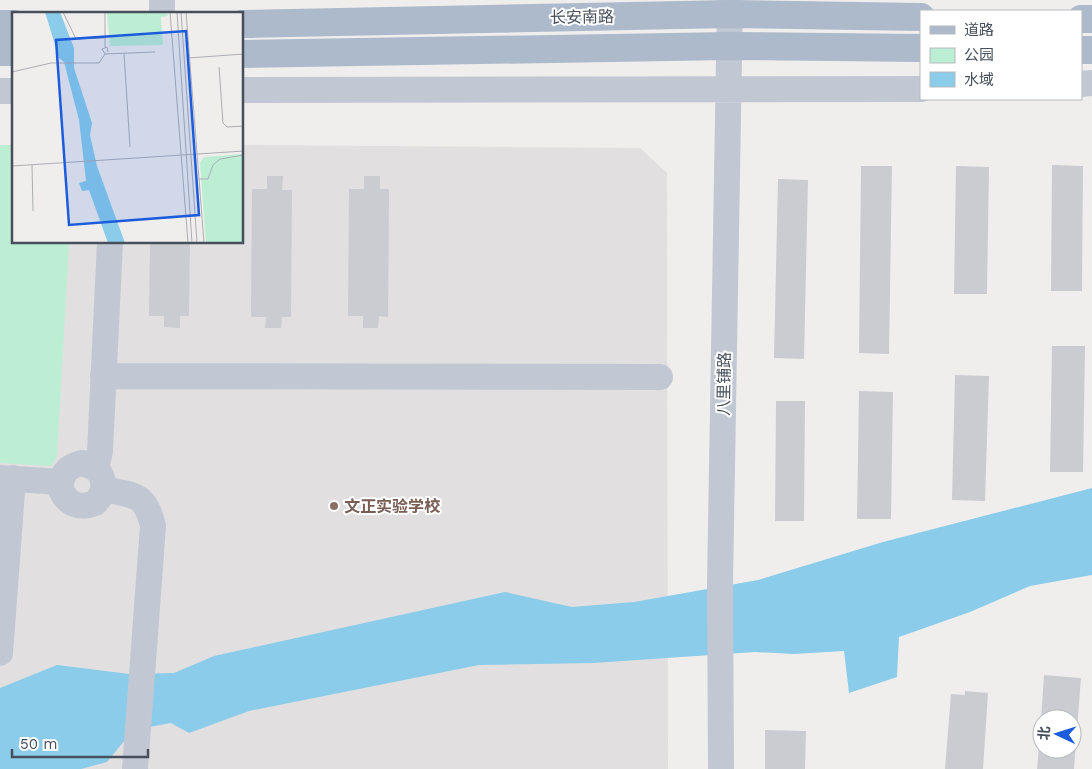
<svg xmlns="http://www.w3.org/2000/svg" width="1092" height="769" viewBox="0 0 1092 769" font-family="'Work Sans','Noto Sans SC',sans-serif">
<rect width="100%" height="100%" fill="#f0eeed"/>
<path fill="#e1dfdf" d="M0,145H14V242H242L243,145L640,148L667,173L668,769H0Z"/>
<path fill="#bceed4" d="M0,145H14V242L69,243L57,456L51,466L0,463Z"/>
<path fill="#8accea" d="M1092,488V575L1030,586L970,612L899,637L897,677L849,693L844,651L793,654L755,652L593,663L479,665L249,711L189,733L171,723L133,730L107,762L81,769H0V688L57,665L129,674L174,673L214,656L505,592L572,607L634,602L758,580L883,542Z"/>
<path fill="#caccd2" d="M1052,165L1083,166L1082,291H1051Z
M861,166H892L889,354L859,353Z
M956,166L989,167L987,294H954Z
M267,176H283L282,190H292L291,317H282L281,328H265L266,317H251L252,189H267Z
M364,176H380V189H389L388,317L379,316L378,328H363V316H348L349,189H364Z
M778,179L808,180L804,359L774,358Z
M150,242H190L189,316H180V328L164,327V316H149Z
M1052,346H1085L1083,472H1050Z
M955,375L989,376L985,501L952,500Z
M859,391L893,392L891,519H857Z
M776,401H805L804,521H775Z
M1044,675L1081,678L1074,769H1037L1041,726L1042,749H1072V719H1041Z
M965,691L988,693L983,769H945L951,694L965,695Z
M765,730L806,731L805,769H765Z"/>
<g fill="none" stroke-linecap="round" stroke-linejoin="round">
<path stroke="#c1c8d3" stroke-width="26" d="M162,14V0
M1081,84L1092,83
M242,90L921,89
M0,91H14
M103,376L660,377
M96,468L82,463C67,466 60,475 61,490C68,505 80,509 95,503C106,492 106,480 96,468L100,451L110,242
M0,478L60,482
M104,489C134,496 145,492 153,526L135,769
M0,653L13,478
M721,769L720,584L730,0"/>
<path stroke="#adbacc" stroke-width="28" d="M1081,19H1092
M0,24H14
M242,24L730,14L921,17
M1081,50H1092
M0,52H14
M242,54L729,46L921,48"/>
</g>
<circle fill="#8d6e63" stroke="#fff" stroke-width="2" cx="334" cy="506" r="5"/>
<g text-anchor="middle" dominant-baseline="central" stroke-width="4" stroke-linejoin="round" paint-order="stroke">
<g font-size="16" fill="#464f5b" stroke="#fff">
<text transform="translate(582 17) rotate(-1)">长安南路</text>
<text transform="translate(724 384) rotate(-89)">八里铺路</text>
</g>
<g font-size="16" font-weight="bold" fill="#785e54" stroke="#fff" text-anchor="start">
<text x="344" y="506">文正实验学校</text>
</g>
</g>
<g transform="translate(12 12)">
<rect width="231" height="231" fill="#f0eeed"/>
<path d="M95,0H155L156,4L149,5L151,33L98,34ZM231,142V231H194L188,151L192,145Z" fill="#bceed4"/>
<path d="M33,0H48L62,36V56L80,111L78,123L85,154L113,231H96L77,178L70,179L67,171L74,169L67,108L52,50L47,46Z" fill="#8accea"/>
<path fill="none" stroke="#acaeb3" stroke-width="1" d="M51,0L64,27L93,26M158,0L176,231M165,0L180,231M169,0L185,231M174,0L192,231M93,35V0M96,40L95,35L90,37L93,42L143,40M112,41L118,135M176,46L232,42M207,55L211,111L215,115L232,114M0,60L39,51H87L93,42M20,153L21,199M0,154L232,139M187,167H196L201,153L208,147L232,143"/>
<path fill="#1c5cdc" fill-opacity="0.15" stroke="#1c5cdc" stroke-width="2.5" d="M174,19L187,203L57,213L44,28Z"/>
<rect width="231" height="231" fill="none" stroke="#464f5b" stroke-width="2.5"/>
</g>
<rect x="920" y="10" width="162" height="90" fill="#ffffff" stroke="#b5b9bd"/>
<rect x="930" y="26" width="25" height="8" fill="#adbacc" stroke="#b5b9bd"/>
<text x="964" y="35" font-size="15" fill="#464f5b">道路</text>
<rect x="930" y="48" width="25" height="15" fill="#bceed4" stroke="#b5b9bd"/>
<text x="964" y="60" font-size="15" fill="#464f5b">公园</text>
<rect x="930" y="72" width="25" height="15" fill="#8accea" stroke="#b5b9bd"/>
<text x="964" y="85" font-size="15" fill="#464f5b">水域</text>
<g transform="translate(1057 734) rotate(274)"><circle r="24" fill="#ffffff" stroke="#b5b9bd"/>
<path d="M0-4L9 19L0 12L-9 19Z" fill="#1c5cdc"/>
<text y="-8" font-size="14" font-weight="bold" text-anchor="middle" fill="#464f5b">北</text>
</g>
<path d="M12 749v8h136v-8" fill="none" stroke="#464f5b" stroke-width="2.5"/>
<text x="20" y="749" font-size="15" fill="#464f5b" stroke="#ffffff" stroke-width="4" paint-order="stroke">50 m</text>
</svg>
